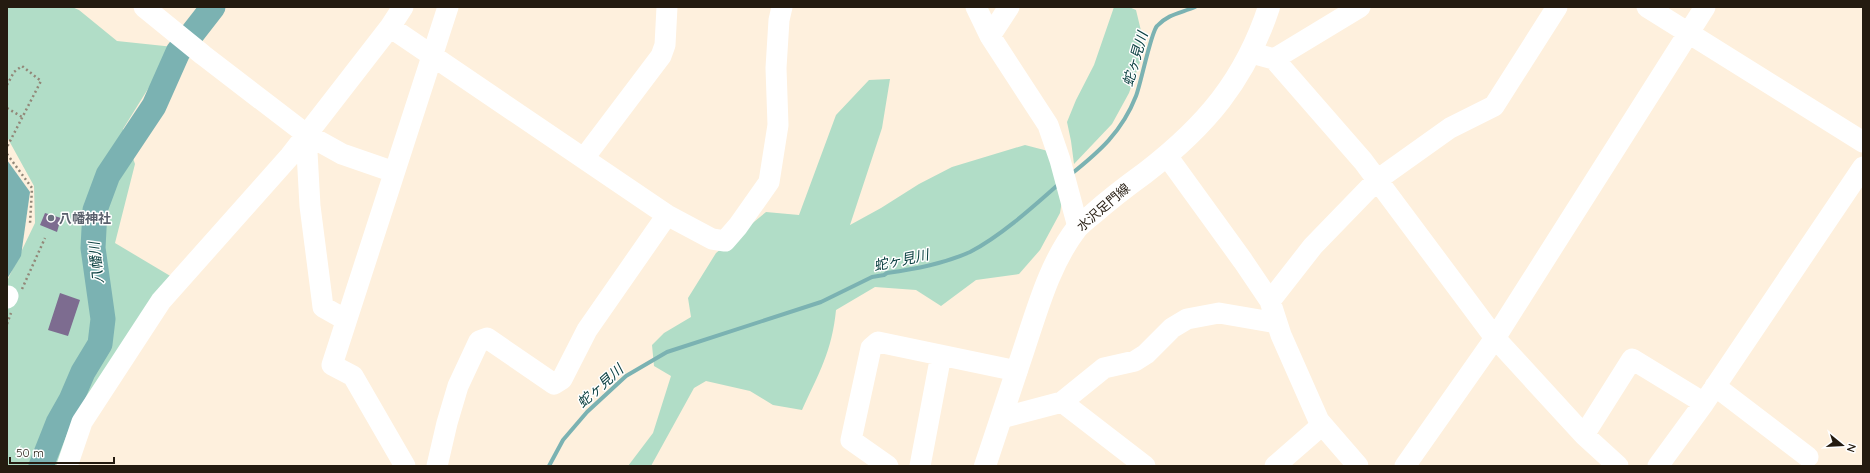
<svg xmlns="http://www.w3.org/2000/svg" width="1870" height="473" viewBox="0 0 1870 473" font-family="Quicksand,'Noto Sans JP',sans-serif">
<rect width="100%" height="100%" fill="#fef0dd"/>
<path fill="#b1ddc7" d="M7,7H72L79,10L117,41L174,47L123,129L135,164L115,243L172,277L58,466H7V281L35,223L34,186L7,137Z
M1114,7H1129L1136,10L1142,35L1140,62L1129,93L1112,124L1074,164L1071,141L1067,122L1076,100L1094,65Z
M890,79L882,128L850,225L881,208L919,184L952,167L1025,145L1048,151L1063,194L1060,213L1040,250L1019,274L976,280L941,306L916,290L875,287L836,310C832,351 819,373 802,410L773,405L750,391L706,381L694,388L651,466H628L653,433L671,376L654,366L652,345L664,333L691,317L688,298L716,253L766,212L799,215L836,115L869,80Z"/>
<path fill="#7bb2b2" d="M7,160L30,192L21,256L7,279Z"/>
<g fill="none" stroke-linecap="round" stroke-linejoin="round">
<path stroke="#7bb2b2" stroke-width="4" d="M1070,175C1099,152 1122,132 1136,96C1141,83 1151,32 1157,26C1168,14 1181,13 1195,7
M549,466L563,440L587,412L626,376L667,352L821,302L872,277L884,275L887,273C915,269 943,264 970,252C1001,236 1034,206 1060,183"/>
<path stroke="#7bb2b2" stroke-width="25" d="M41,466L58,423L71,400L83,372L100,344L103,319L93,248L95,210L108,175L154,106L178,52L213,7"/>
</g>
<path fill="#7d6c90" d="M45,213L61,218L57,232L40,225Z
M60,293L80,300L68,336L48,330Z"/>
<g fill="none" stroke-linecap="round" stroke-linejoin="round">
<path stroke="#928778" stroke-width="2.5" stroke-dasharray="2 3" stroke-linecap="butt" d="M7,85L14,72L22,66L41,81L7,147
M7,108L22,117
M7,154L32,188L30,224
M22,289L45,238
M7,324L11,313"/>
<path stroke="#fff" stroke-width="21" d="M144,7L203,55L306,134L342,154L394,172
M976,7L990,36L1048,125L1060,160L1078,227
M1647,7L1863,142
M390,27L667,215L712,239L725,241L738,226L769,182L778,125L776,68L779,20L782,7
M990,36L1009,7
M1252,53L1274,59L1363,161L1495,338L1584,435L1618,466
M1274,59L1360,7
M306,134L310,206L323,307L346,320
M1167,156L1243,261L1270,301L1281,335L1319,421L1358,466
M584,158L661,56L665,45L667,7
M7,298L8,296
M1270,301L1313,246L1377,180L1450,128L1494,106L1557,7
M1715,386L1808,457
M1062,402L1145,466
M1001,418L1062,402L1104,368L1135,361L1146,354L1172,328L1187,319L1219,313L1277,323
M1584,435L1632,359L1704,403
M67,466L82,422L161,301L290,156L390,27L403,7
M405,466L353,376L332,365L448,7
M437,466L447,423L458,386L479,341L487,338L554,384L562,379L587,330L667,215
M888,466L851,440L871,348L878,342L1017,371
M920,466L941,355
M1275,466L1322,425
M1405,466L1495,338L1705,7
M1658,466L1704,403L1863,167"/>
<path stroke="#fff" stroke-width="22" d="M985,466C998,427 1011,388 1024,349C1038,307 1050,263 1077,228C1082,223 1088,218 1093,214C1110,199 1127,186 1145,173C1206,126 1245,80 1269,7"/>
</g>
<circle fill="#6b7280" stroke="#fff" stroke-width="1.5" cx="51" cy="218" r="4"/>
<g text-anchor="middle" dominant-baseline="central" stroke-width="3" stroke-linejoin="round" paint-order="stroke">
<g font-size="13" fill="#241b10" stroke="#fff">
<text transform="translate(1103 207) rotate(-41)">水沢足門線</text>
</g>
<g font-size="13" font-weight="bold" fill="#5b616d" stroke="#fff" text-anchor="start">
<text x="59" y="218">八幡神社</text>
</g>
<g font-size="14" font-style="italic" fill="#0b4041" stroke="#fff">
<text transform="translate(1135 59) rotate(-74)">蛇ヶ見川</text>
<text transform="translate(901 260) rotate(-12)">蛇ヶ見川</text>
<text transform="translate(96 263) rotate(-96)">八幡川</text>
<text transform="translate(600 386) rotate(-42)">蛇ヶ見川</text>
</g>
</g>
<rect width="1870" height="473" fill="none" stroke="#241b10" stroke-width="16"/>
<g transform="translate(1842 445) rotate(108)" stroke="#ffffff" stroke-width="3" paint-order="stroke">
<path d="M0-3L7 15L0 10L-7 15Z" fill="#241b10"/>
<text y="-6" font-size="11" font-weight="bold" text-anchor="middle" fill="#241b10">N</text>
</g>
<path d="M10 457v6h104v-6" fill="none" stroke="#241b10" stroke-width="2"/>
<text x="16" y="457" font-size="12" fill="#241b10" stroke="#ffffff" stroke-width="3" paint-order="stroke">50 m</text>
</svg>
